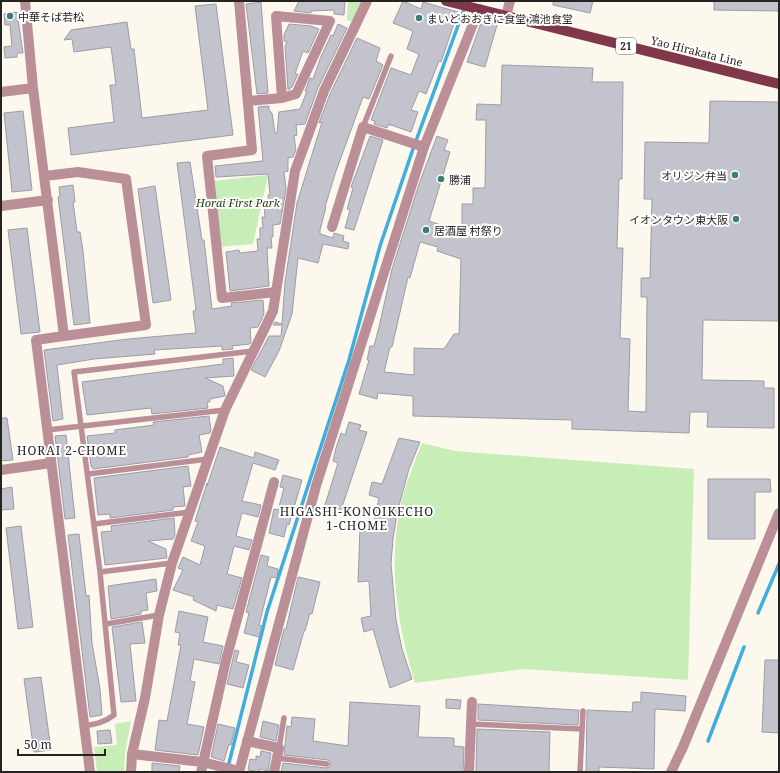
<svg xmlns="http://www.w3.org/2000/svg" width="780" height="773" viewBox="0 0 780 773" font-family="'Noto Serif','Noto Sans JP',serif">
<rect width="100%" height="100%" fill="#fdf8ed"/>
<path fill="#c8eeb7" d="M348,1H363L354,22L347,20Z
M268,175L253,244L220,247L213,181Z
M422,443L455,451L694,469L688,680L523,669L415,683C397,624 387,561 402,500C407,480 415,461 422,443Z
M131,721L125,753L124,772H97L94,747L117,745L115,724Z"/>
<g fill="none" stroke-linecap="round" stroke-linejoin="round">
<path stroke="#3faedc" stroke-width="3.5" d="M758,613L779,564
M708,741L744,647
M228,767L267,612L349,360L380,246L413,149L467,1"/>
</g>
<path fill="#c3c3ce" stroke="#9c9ca7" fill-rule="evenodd" d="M299,1H345L344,15L334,14V10L311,11V13L294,11Z
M403,1L421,9L423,2L458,12L441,62L439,61L426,94L419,91L411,110L418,112L411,132L391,125H388L387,128L374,124L375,121L371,120L391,68L411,75L419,54L407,49L413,31L393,23Z
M553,1H593L590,13L553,5Z
M714,1H779V11L714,10Z
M261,2L268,93L257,94L246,4Z
M216,4L233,135L71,155L68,128L114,122L110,85H116L111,47L74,52L72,39L64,40L71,30L127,22L131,49H134L142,118L208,110L195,6Z
M17,12L23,53H17V57L5,58L4,47L12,46L10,25H5L4,14Z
M482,20L497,25L485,67L467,62Z
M289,24L311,26L319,29L308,53L303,51L295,74H298L292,87L288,90L285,47L287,42L284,41V35Z
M338,24L347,28L318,88L305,124L296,125L297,135L294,136L296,150L293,157L288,158V171L284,172L286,189L280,224L273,225V237H271L272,248H267L269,286L230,291L226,252L239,250L240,253L258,251L257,239H260V228H263L262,217H265L264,206H269L268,195H270L268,174L216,177L215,166L263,161L258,107L269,106V110L272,113L275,133H277L279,112L300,109L307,91H305L310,78L313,79L320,59L331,35L333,36Z
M357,38L380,48L376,61L383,65L369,99L363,97L335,174L325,207H326L320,230V234L333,238L334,233L344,236L343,241L349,243L348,249L323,244L318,263L298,258L292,314L279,351L265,377L251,370L269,336H281L282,325H273L275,322L282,324L285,282L297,203L322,122L319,123L330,94Z
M502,65L593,68L592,82H623L622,179H619L617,248H623L620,338L630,339L628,411L646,412L647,297H641V278H650L652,199H644L645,142L709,143L710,101L779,102V321L703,320L702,380L764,381V388H774V428L707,427L708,412H690L689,433L572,429V420L413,416V396L378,393L377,399L359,394L369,360H367L370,346H374L379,327L392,269L419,184L437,136L448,140L444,150L450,152L429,221L462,232V204H473V188H485L486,120H476L477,104L501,105ZM420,242L438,247L437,251L461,259L459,334H454L444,349L414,348V375L384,372L390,347H392L408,277L410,278Z
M23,111L32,190L12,192L4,113Z
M370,136L383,140L354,230L345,228L350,210L347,209L353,188L351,187Z
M190,162L202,240H204L212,309L232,306L231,303L263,300L264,314L258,327L250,328L251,341L250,344L232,346L233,349L222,350V346L154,350L155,354L94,359L57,365L63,419L53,421L44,350L128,339L196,333L193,311L196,310L177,163Z
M73,185L75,202H73L77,232H80L83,251L90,323L74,325L58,197H60L59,187Z
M155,186L171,300L153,303L138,189Z
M27,228L40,332L21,334L8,230Z
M233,358L234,376L205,378L223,386L225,396L210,399V402H207L208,408L152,414L151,408L87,415L82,382L223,364V359Z
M209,416L211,430L210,433L199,435L202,452L188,455V457L93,469L91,466L87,436L115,433V430L154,425L153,422Z
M1,418H7L13,460L1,461Z
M349,422L361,425L359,430L367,432L340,513L324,508L338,463L333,461L336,448L341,433L345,435Z
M66,435L75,518L65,519L55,436Z
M399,438L420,442L409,469L397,513L393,539L391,564L396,620L402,649L412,679L390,688L373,629L364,632L361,618L371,616L369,581L358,582L360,528L372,531L379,498L369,495L372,482L382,484Z
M220,447L254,458L255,452L279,460L275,470L253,463L242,501L261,505L258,517L242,513L236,536L252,540L249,550L234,546L227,574L242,578L233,609L217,605L216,611L193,600L194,597L173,590L183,570L178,568L183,557L200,565L205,546L191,541L198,522L195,521L207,483V486Z
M188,466L191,486L183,487L185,506L173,507V510L110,518V514L98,515L94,478Z
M283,475L302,480L289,525L287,524L284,537L269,533L274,509L278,510L284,488L280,487Z
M708,479H770L771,492H755V539H708Z
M12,487L14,509L1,510V489Z
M174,518L175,535L173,539L148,541L166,549L167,558L105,565L101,532L112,531L111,526Z
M21,526L33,627L18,629L6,528Z
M79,534L86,596L89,595L92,643L100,689L102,715L90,717L68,535Z
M261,555L269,557L267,566L278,569L277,578L271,577L259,625L262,626L259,637L244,633L249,613L246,612Z
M298,577L320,582L312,614L310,613L305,631H304L293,670L275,665L284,629H286Z
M156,579L157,591L146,593L148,610L141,611V614L111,619L108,586Z
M179,611L208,617L203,642L223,646L219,664L194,659L190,681L195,682L187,724L204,727L198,755L155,750L159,720L167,721L175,678L181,645H178L180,633L175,632Z
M142,622L145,643L130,644L136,701L121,702L112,627Z
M235,650L239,651L236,662L249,665L243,688L227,684Z
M765,660H779V733L762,732Z
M41,677L51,750L34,752L24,679Z
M641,692L686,696L685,711L655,709L654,769L599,767V772H586L587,710L632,712L633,702H641Z
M446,699L461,700L460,709L446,708Z
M350,702L420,706L418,737L454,738V746L464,747L463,772H281L283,763L326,768L330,767L331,763L328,760L284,755L287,726L291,727L292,717L315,719L313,741L348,746Z
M478,704L576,710H579L578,725L478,720Z
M263,721L279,725L276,741L260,737Z
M218,724L235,728L231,745L229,744L224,761L211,757Z
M477,729L550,732L549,772H476Z
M110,730L112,743L98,744L97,731Z
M261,751L271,753L268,771L260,769L259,772L248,770L250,759L256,760V756L260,757Z
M152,763L180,766L179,772H152Z"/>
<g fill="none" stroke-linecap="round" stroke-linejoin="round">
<path stroke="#bb8f97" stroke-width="5.5" d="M363,127L391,56
M47,430L225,410
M88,474L208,459
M94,524L190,512
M100,572L172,563
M106,624L159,615
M471,724L582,729
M84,726C96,724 105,722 114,715L100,572L74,372L253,351
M279,748L284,718
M277,758L327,764
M580,772L583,711"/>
<path stroke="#bb8f97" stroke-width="10" d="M25,1L33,88L64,336L36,340L90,772
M239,1L252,150L207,156L222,298L276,292
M1,92L33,88
M248,101L282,98L296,94L330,21L276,16L282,98
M45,176L78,172L126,179L146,325L64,336
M1,206L48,200
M332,227L363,127L424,147
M1,470L51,463
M247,741L279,748L274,772
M132,754L145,698L159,615L172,563L225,410L273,311L295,171L324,91L367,1
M131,772L132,754L202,762L239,771
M201,772L226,660L274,482
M469,772L472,702
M671,772L683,747L779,513"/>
<path stroke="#bb8f97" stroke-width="10" d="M506,16L510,1
M239,772L316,486L424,147L479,9"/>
<path stroke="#7f3749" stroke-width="10" d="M446,1L779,84"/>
</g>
<g fill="#3c7e6f" stroke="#fff" stroke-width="1.5">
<circle cx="10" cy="16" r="4"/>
<circle cx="419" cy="18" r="4"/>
<circle cx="735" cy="175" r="4"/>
<circle cx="441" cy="179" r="4"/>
<circle cx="736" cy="219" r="4"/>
<circle cx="426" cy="230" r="4"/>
</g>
<g text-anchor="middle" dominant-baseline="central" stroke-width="4" stroke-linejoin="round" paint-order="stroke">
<rect fill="#fff" stroke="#666663" stroke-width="1" x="616" y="38" width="20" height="16" rx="3"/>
<g font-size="10" font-weight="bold" fill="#252420">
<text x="626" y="46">21</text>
</g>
<g font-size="11" fill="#252420" stroke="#fff" text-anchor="start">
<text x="18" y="16">中華そば若松</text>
<text x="427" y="18">まいどおおきに食堂 鴻池食堂</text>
<text x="727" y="175" text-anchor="end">オリジン弁当</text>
<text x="449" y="179">勝浦</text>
<text x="728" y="219" text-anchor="end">イオンタウン東大阪</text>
<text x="434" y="230">居酒屋 村祭り</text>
</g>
<g font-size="11" fill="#252420" stroke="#fff">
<text transform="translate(697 51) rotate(14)">Yao Hirakata Line</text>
</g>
<g font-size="11" font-style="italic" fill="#1d3f08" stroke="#fff">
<text x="238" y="202">Horai First Park</text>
</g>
<g font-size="12" letter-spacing="1" fill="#252420" stroke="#fff">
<text x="72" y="450">HORAI 2-CHOME</text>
<text x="357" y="511">HIGASHI-KONOIKECHO<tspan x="357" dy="14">1-CHOME</tspan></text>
</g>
</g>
<rect width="780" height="773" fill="none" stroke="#252420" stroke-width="4"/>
<path d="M18 749v6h87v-6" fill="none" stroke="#252420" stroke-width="2"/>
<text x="24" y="749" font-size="12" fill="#252420" stroke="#ffffff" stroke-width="3" paint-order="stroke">50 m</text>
</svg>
